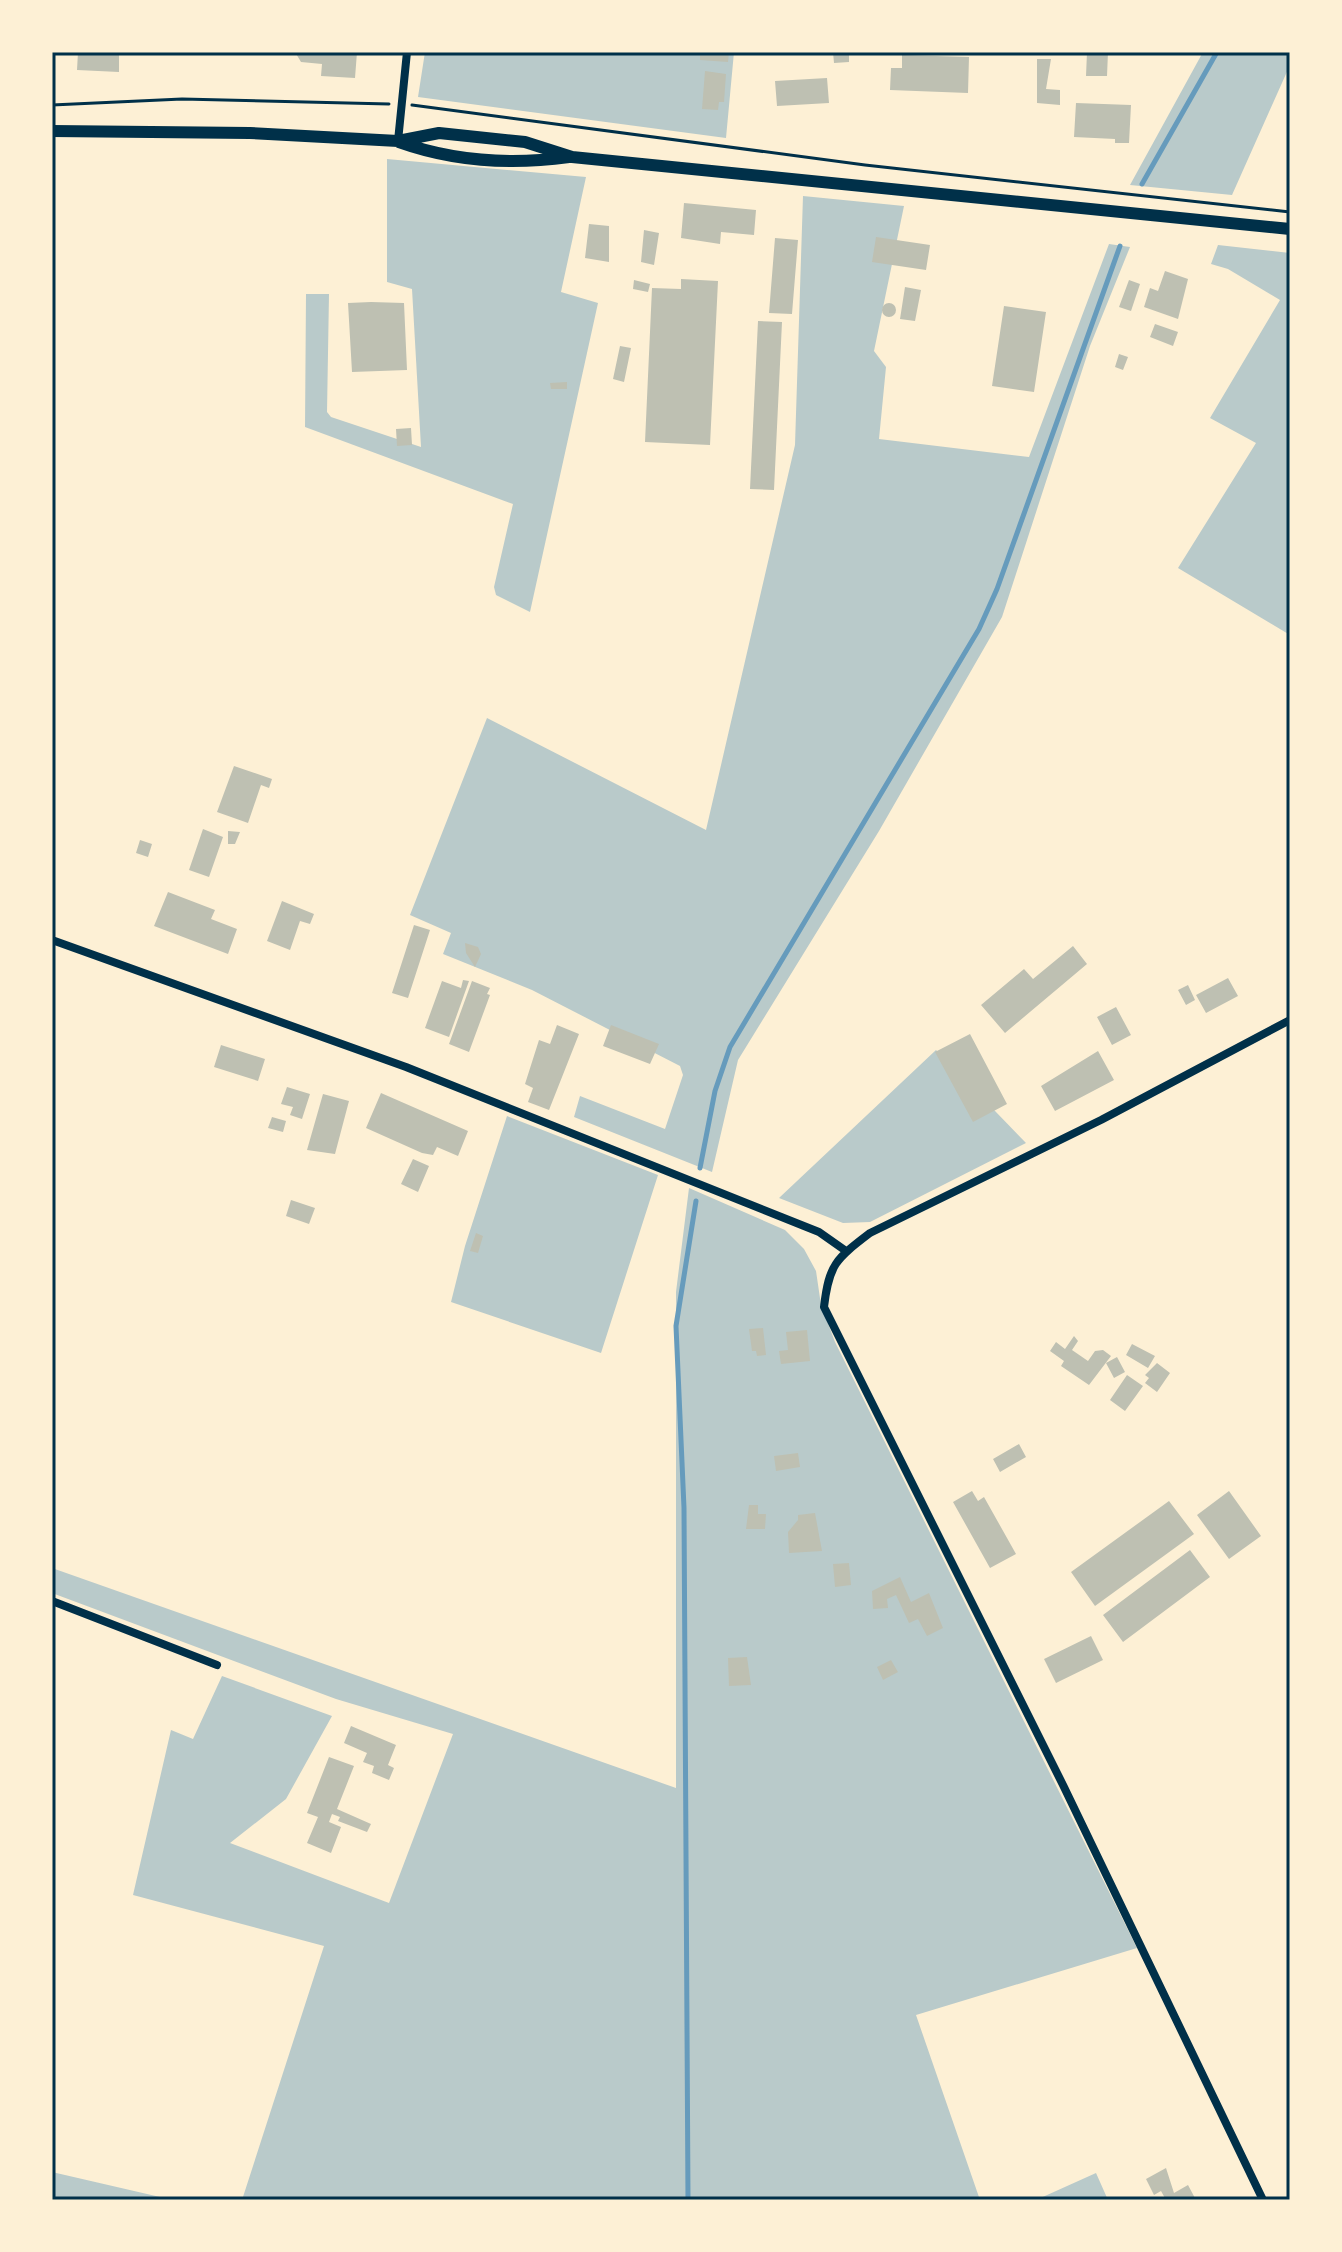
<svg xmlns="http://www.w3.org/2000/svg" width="1342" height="2252" viewBox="0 0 1342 2252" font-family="'Fira Sans',sans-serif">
<rect width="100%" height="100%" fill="#fdf0d5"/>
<path fill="#b9caca" d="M425,52H734L726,138L418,97Z
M1203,52H1290V65L1232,195L1130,185Z
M387,159L586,177L561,292L598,303L530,612L496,595L494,587L513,504L305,427L306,294H329L327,412L331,417L421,447L412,289L387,282Z
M803,196L904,206L874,351L886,367L879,439L1029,457L1109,244L1130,247L1090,346L1002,617L879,831L738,1060L712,1172L574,1117L580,1096L665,1129L683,1075L680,1066L532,990L443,954L451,933L410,915L487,718L706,830L795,445Z
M1218,245L1290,253V635L1178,568L1256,443L1210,418L1280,300L1228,269L1211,264Z
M936,1050L1026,1143L870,1222L843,1223L779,1198Z
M507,1116L658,1175L601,1353L451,1302L465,1246Z
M689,1188L785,1230L804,1249L816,1271L821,1305L835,1342L1137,1948L916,2015L980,2200H242L324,1946L133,1895L171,1730L193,1739L222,1676L332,1716L286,1799L230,1843L389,1903L453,1734L336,1699L52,1593V1568L676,1788V1292Z
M52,2172L173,2200H52Z
M1096,2173L1108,2200H1036Z"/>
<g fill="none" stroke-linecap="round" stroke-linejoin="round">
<path stroke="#669bbc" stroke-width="5" d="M1142,184L1217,52
M700,1168L715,1091L730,1047L979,629L997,589L1120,246
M688,2200L684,1508L676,1326L696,1201"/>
</g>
<path fill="#bec0b2" d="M78,52H119V72L77,70Z
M295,52H357L355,78L321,76L322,64L301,62Z
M700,52H729L728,62L700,60Z
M833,52H849V62L834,63Z
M1087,52H1108L1107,76H1086Z
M902,55L969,57L968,93L890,90L891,68H902Z
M1037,59H1051L1046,89L1060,90V105L1037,103Z
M705,71L726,74L724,102H719L718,110L702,109Z
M827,78L829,103L777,106L775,81Z
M1076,103L1131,105L1129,143H1115V139L1074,137Z
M684,203L756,210L754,235L721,232L720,244L681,238Z
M589,224L609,226V262L585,258Z
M644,230L659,233L654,265L641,262Z
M876,237L930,245L926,270L872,262Z
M775,238L798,240L792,314L769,313Z
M1165,271L1188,279L1178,319L1144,307L1150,288L1158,291Z
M681,279L718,281L710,445L645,442L652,288L681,289Z
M634,280L650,284L648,292L633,289Z
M1129,280L1140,284L1131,311L1119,307Z
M905,287L921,290L915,321L900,319Z
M371,302L404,303L407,370L352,372L348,303Z
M882 310a7 7 0 1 1 14 0a7 7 0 1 1-14 0Z
M1004,306L1046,312L1034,392L992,386Z
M758,321L782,322L774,490L750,489Z
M1155,324L1178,332L1173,346L1150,337Z
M620,346L631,348L624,382L613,379Z
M1119,354L1128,357L1123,370L1115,367Z
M567,382V389H551L550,383Z
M411,428L412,445L397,446L396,429Z
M234,766L272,779L269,788L261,785L248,823L217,812Z
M203,829L223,837L209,877L189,870Z
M228,831L240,832L235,844H228Z
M140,840L152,844L148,857L136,853Z
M168,892L215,910L211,919L237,929L228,954L154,926Z
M282,901L314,914L310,924L300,921L290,950L267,941Z
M414,925L430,930L408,998L392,993Z
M465,943L478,947L481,954L475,967L466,953Z
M1073,946L1087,964L1005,1033L981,1005L1024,969L1033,979Z
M1228,978L1238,996L1206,1013L1196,995Z
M463,980L469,981L449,1037L425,1028L442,981L461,988Z
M472,981L490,988L487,994L490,995L469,1052L449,1044Z
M1188,985L1195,1000L1186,1005L1178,990Z
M1116,1007L1131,1035L1112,1045L1097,1017Z
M557,1025L579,1034L549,1110L528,1102L533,1088L525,1084L539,1040L550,1044Z
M611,1025L659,1044L650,1064L603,1046Z
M970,1034L1007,1104L973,1122L935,1052Z
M221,1045L265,1059L258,1081L214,1067Z
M1098,1051L1114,1080L1055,1111L1041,1086Z
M287,1087L310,1094L302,1119L290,1115L293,1107L281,1104Z
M381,1093L468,1131L458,1156L437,1147L433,1155L422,1153L366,1128Z
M323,1094L349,1101L335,1154L307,1150Z
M272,1117L286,1121L283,1132L268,1128Z
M413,1159L429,1166L418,1192L401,1184Z
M291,1200L315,1208L309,1224L286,1216Z
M476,1233L483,1236L478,1253L470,1251Z
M763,1328L766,1355L757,1356L756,1351H752L749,1329Z
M807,1330L810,1361L781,1364L779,1351L788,1350L786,1332Z
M1074,1336L1078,1341L1072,1350L1088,1361L1095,1351L1103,1350L1111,1356L1089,1385L1061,1366L1064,1361L1050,1351L1056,1342L1065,1349Z
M1132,1344L1155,1356L1148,1368L1126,1355Z
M1117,1357L1125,1372L1114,1378L1106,1363Z
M1157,1363L1170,1373L1157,1392L1145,1383L1149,1378L1145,1375Z
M1127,1375L1143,1386L1125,1411L1110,1400Z
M1019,1444L1026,1457L1000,1472L993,1459Z
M798,1453L800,1467L776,1471L774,1456Z
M972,1491L978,1501L984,1497L1016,1554L990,1568L953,1502Z
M1229,1491L1261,1536L1229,1559L1197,1515Z
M1169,1501L1194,1534L1095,1606L1071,1572Z
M749,1505H758V1514H766L765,1529H746Z
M815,1513L822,1551L789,1553L788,1532L798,1520V1515Z
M1190,1550L1210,1577L1123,1642L1103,1615Z
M849,1563L851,1585L835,1587L833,1564Z
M900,1577L911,1602L929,1593L943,1628L927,1636L918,1619L909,1623L896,1595L887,1599L888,1608L873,1609L872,1591Z
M1091,1636L1103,1660L1056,1683L1044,1659Z
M747,1657L751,1685L729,1686L728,1658Z
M891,1660L898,1672L883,1680L877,1667Z
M351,1726L396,1745L388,1765L394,1768L389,1780L372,1773L374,1766L363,1762L367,1753L344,1743Z
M329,1757L354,1766L337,1809L371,1824L367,1832L338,1821L340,1817L332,1814L329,1822L341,1827L331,1853L307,1843L318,1817L307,1813Z
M1166,2168L1174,2193L1188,2185L1196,2200H1166L1161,2191L1154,2195L1146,2179Z"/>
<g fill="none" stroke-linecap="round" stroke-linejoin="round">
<path stroke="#003049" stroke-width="3" d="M52,105L182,99L389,104
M412,105L865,165L1290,212"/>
<path stroke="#003049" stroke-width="8" d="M398,141L407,52
M52,940L406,1067L819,1232L846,1251
M52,1601L217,1665
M1263,2200L1063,1785L824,1307C829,1264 836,1259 870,1233L1101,1120L1290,1020"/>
<path stroke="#003049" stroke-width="12" d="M52,131L250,133L398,141L439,133L525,142L572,157L1290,229
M399,142C455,162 511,165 569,157"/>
</g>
<rect width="1342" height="2252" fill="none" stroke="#fdf0d5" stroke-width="108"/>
<rect x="54" y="54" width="1234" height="2144" fill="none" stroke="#003049" stroke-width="3"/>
</svg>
